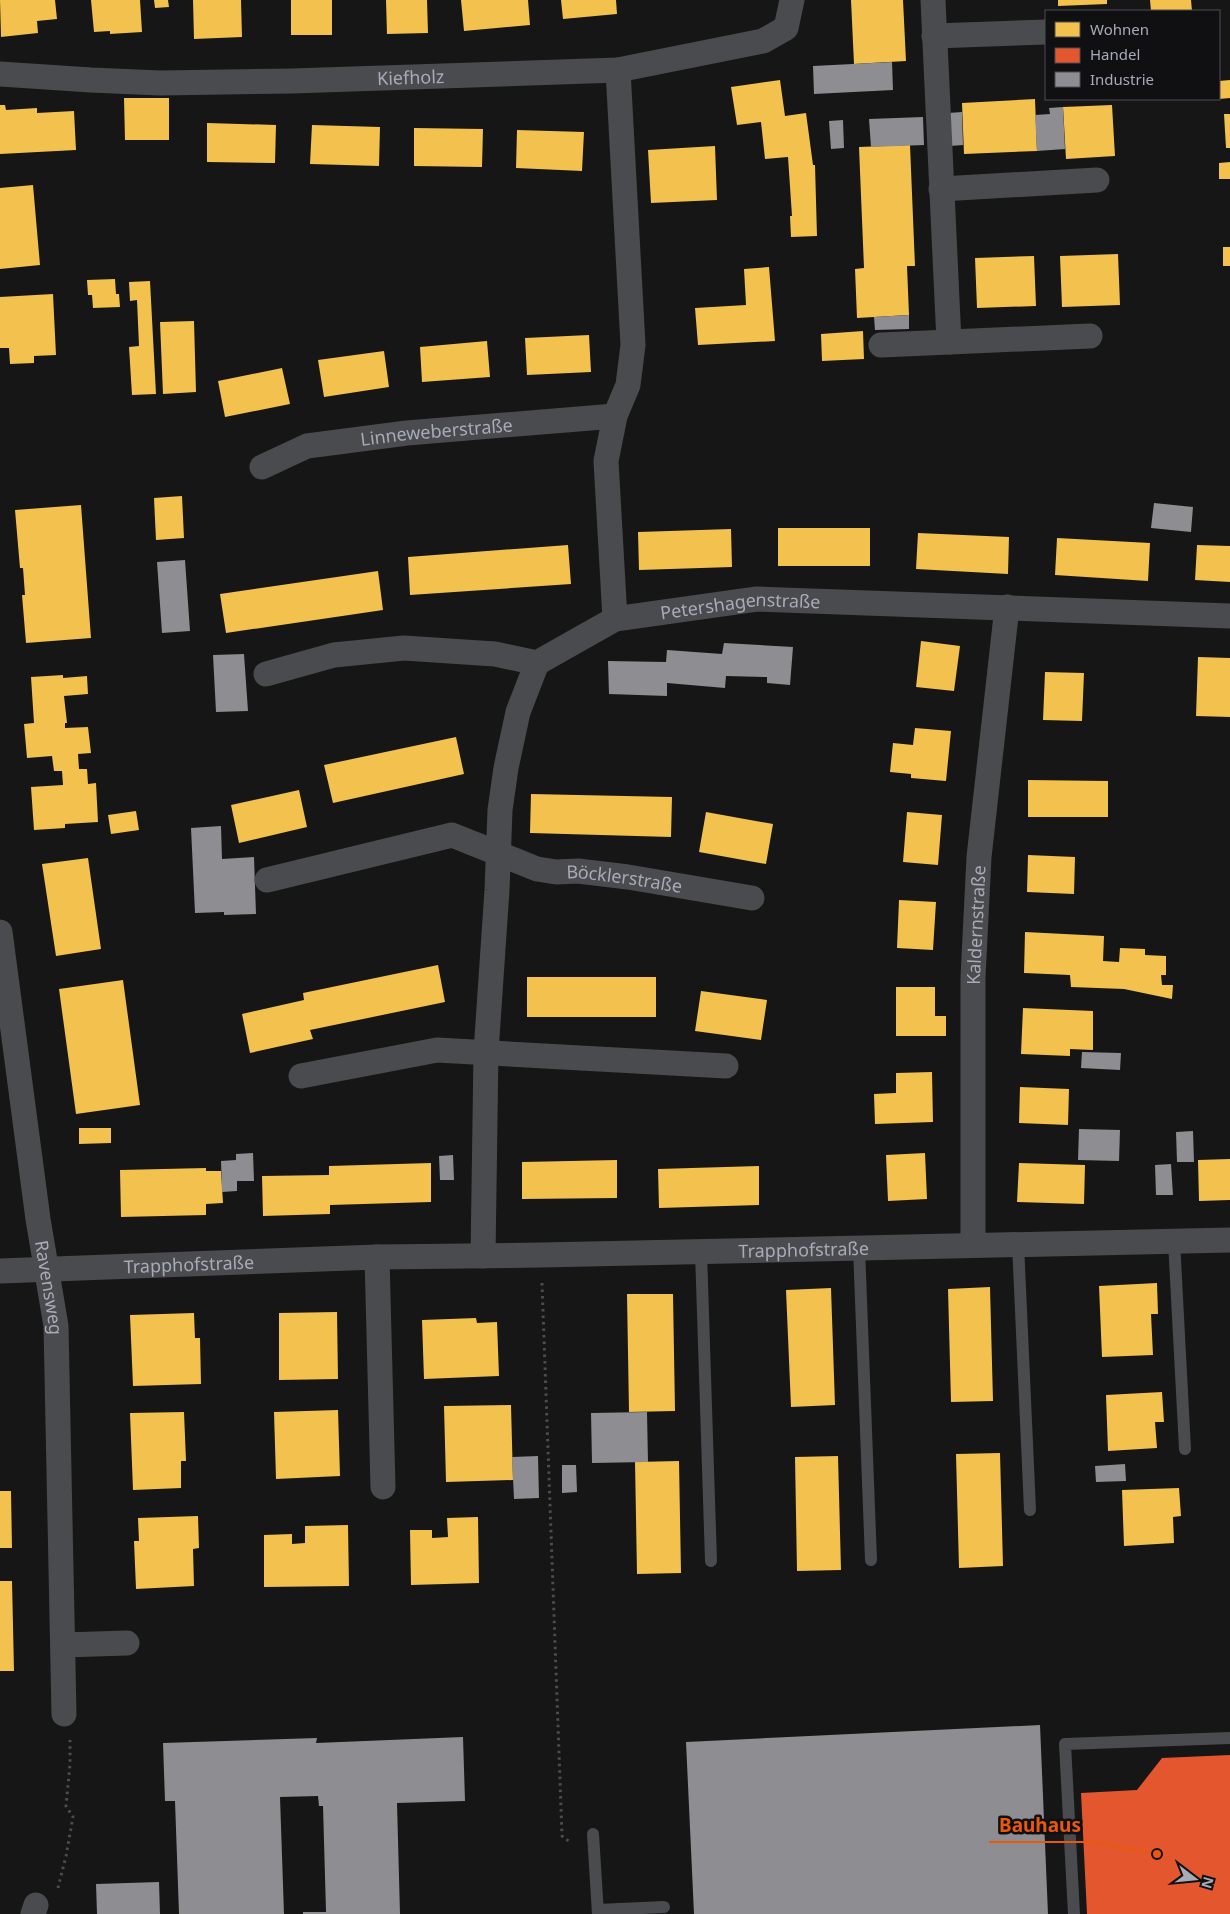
<svg xmlns="http://www.w3.org/2000/svg" width="1230" height="1914" viewBox="0 0 1230 1914" font-family="'Noto Sans',sans-serif">
<rect width="100%" height="100%" fill="#161616"/>
<path fill="#f2c14e" d="M0,0H55L57,19L37,21L38,33L1,37Z
M91,0H140L142,32L110,34V31L94,32Z
M154,0H168L169,7L155,8Z
M193,0H241L242,37L194,39Z
M291,0H332V35H291Z
M386,0H427L428,33L387,34Z
M461,0H528L530,25L464,31Z
M561,0H616L617,14L563,19Z
M851,0H903L906,61L854,64Z
M1058,0H1107V4L1058,6Z
M1150,0H1191L1192,11H1151Z
M780,80L785,116L806,113L813,165H815L817,236L791,237L790,216H792L788,157L765,159L761,122L737,125L731,87Z
M1230,80V98L1219,99V81Z
M124,98H169V140H125Z
M1035,99L1037,151L964,154L962,103Z
M0,105H5L6,110L37,108V113L74,111L76,150L0,154Z
M1112,105L1115,156L1066,159L1063,107Z
M1224,114H1230V148H1226Z
M207,123L276,125L275,163L207,162Z
M312,125L380,127L379,166L310,164Z
M414,128L483,129L482,167L414,166Z
M517,130L584,132L582,171L516,168Z
M910,145L915,266H907L909,315L857,318L855,269L864,268L859,147Z
M715,146L717,200L651,203L648,150Z
M1230,162V179H1219V163Z
M33,185L40,265L0,269V188Z
M1223,247H1230V266H1223Z
M1118,254L1120,305L1062,307L1060,256Z
M1034,256L1036,306L977,308L975,258Z
M769,267L775,341L698,345L695,308L746,305L744,269Z
M115,279L116,294H119L120,307L93,308L92,295H88L87,280Z
M150,281L156,394L132,395L129,347L139,346L137,300L130,301L129,282Z
M53,294L56,355L34,356V363L10,364L9,348H0V297Z
M194,321L196,392L163,394L160,322Z
M863,331L864,359L822,361L821,334Z
M589,335L591,372L527,375L525,338Z
M487,341L490,377L422,382L420,347Z
M384,351L389,387L324,397L318,360Z
M282,368L290,404L225,417L218,381Z
M182,496L184,538L156,540L154,498Z
M81,505L91,638L26,643L22,595H25L23,568H20L15,510Z
M778,528H870V566H778Z
M731,529L732,567L639,570L638,532Z
M918,533L1009,537L1008,574L916,569Z
M1057,538L1150,543L1148,581L1055,575Z
M568,545L571,584L410,595L408,557Z
M1197,545L1230,546V582L1195,580Z
M378,571L383,610L226,633L220,594Z
M921,641L960,646L954,691L916,687Z
M1198,657L1230,658V717L1196,716Z
M1045,672L1084,673L1082,721L1043,720Z
M63,675V678L87,676L88,694L64,696L67,723H65V728L88,727L91,753L78,754L79,769H87L88,784L96,783L98,822L65,824V828L34,830L31,787L63,785L62,771H54L52,756L27,758L24,724L34,723L31,677Z
M915,728L951,731L946,781L911,778V774L890,772L893,743L913,745Z
M456,737L464,774L333,803L324,765Z
M1028,780L1108,781V817H1028Z
M299,790L307,827L239,843L231,805Z
M531,794L672,797L671,837L530,833Z
M136,811L139,830L111,834L108,815Z
M706,812L773,824L766,864L699,852Z
M907,812L942,815L938,865L903,862Z
M1028,855L1075,857L1074,894L1027,892Z
M88,858L101,949L56,956L42,864Z
M899,900L936,902L933,950L897,948Z
M1025,932L1104,936L1103,961L1119,962L1120,948L1145,949V955L1166,956V975H1161L1162,985H1173L1172,999L1124,989L1071,987L1070,975L1024,973Z
M438,965L445,1002L310,1030L313,1039L250,1053L242,1014L304,1000L303,993Z
M527,977H656V1017H527Z
M123,980L140,1105L76,1114L59,989Z
M896,987H935V1016H946V1036H896Z
M701,991L767,1000L761,1040L695,1031Z
M1023,1008L1093,1011V1050L1070,1049V1056L1021,1054Z
M932,1072L933,1122L875,1124L874,1094L896,1093V1073Z
M1020,1087L1069,1089L1068,1125L1019,1123Z
M79,1128H111V1143L79,1144Z
M925,1153L927,1199L888,1201L886,1155Z
M1230,1159V1200L1199,1201L1198,1160Z
M617,1160V1198L522,1199V1162Z
M431,1163V1202L330,1205V1214L263,1216L262,1176L329,1175V1166Z
M1019,1163L1085,1165L1084,1204L1017,1202Z
M759,1166V1205L659,1208L658,1169Z
M206,1168V1171H221L223,1203L206,1204V1215L121,1217L120,1170Z
M1157,1283L1158,1314H1151L1153,1355L1102,1357L1099,1286Z
M990,1287L993,1401L951,1402L948,1289Z
M831,1288L835,1405L791,1407L786,1290Z
M627,1294H673L675,1411L629,1412Z
M337,1312L338,1379L279,1380V1313Z
M194,1313L195,1338H200L201,1384L133,1386L130,1315Z
M476,1318L477,1323L497,1322L499,1376L424,1379L422,1320Z
M1162,1392L1164,1422H1155L1157,1448L1108,1451L1106,1395Z
M511,1405L513,1480L446,1482L444,1406Z
M338,1410L340,1476L276,1479L274,1412Z
M184,1412L186,1461H181V1488L133,1490L130,1413Z
M1000,1453L1003,1566L959,1568L956,1454Z
M838,1456L841,1570L797,1571L795,1457Z
M679,1461L681,1573L637,1574L635,1462Z
M1179,1488L1181,1516L1173,1517L1174,1543L1124,1546L1122,1490Z
M0,1491H11L12,1548H0Z
M198,1516L199,1548L193,1549L194,1586L136,1589L134,1541H139L138,1518Z
M478,1517L479,1583L411,1585L410,1530H432V1538L448,1537L447,1518Z
M348,1525L349,1586L264,1587V1535L292,1534V1544L305,1543V1526Z
M0,1581H12L14,1671H0Z"/>
<path fill="#e4572e" d="M1230,1755V1914H1087L1081,1793L1137,1790L1162,1758Z"/>
<path fill="#8d8d92" d="M892,62L893,90L814,94L813,66Z
M1063,107L1065,149L1037,151L1035,115L1050,114L1049,108Z
M962,112L963,145L950,146L948,113Z
M923,117L924,145L871,147L869,119Z
M843,120L844,148L831,149L829,121Z
M909,315V329L875,330L874,317Z
M1154,503L1193,507L1191,532L1151,528Z
M185,560L190,631L162,633L157,562Z
M724,643L793,647L790,685L767,683V677L726,676L725,688L667,683V696L609,694L608,661L666,662L667,650L722,654Z
M244,654L248,711L216,712L213,655Z
M221,826L222,859L254,857L256,914L224,915V912L195,913L191,828Z
M1082,1052L1121,1053L1120,1070L1081,1068Z
M1079,1129L1120,1130L1119,1161L1078,1160Z
M1193,1131L1194,1162H1177L1176,1132Z
M253,1153L254,1181H237V1191L222,1192L221,1161L236,1160V1154Z
M453,1155L454,1180H440L439,1156Z
M1171,1164L1173,1195H1156L1155,1165Z
M647,1412L648,1462L592,1463L591,1413Z
M538,1456L539,1498L514,1499L512,1457Z
M1125,1464L1126,1481L1096,1482L1095,1466Z
M562,1465H576L577,1492L562,1493Z
M1040,1725L1048,1914H694L686,1742Z
M463,1737L465,1801L397,1803L400,1914H303V1912H326L323,1806H319L318,1796L280,1797L284,1914H179L175,1801H165L163,1743L317,1738L316,1743Z
M159,1882L160,1914H97L96,1884Z"/>
<g fill="none" stroke-linecap="round" stroke-linejoin="round">
<path stroke="#4c4c51" stroke-width="3" stroke-dasharray="2.5 4" stroke-linecap="butt" d="M542,1283L562,1836L570,1842
M58,1888L66,1856L73,1817L66,1806L70,1764V1740"/>
<path stroke="#4a4b4f" stroke-width="12" d="M1174,1241L1185,1449
M1018,1244L1030,1510
M859,1248L871,1560
M701,1252L711,1561
M593,1834L598,1914
M598,1910L664,1907
M1074,1914L1065,1744L1230,1738"/>
<g stroke="#4a4b4f" stroke-width="25">
<path d="M933,0L949,342"/>
<path d="M934,36L1046,32"/>
<path id="s1" d="M0,74L91,80L160,83L292,81L618,70L763,41L786,28L792,0"/>
<path d="M941,189L1097,180"/>
<path d="M881,345L1090,336"/>
<path id="s2" d="M262,467L307,446L407,433L615,416"/>
<path d="M615,619L606,461L615,416L628,385L633,345L618,70"/>
<path id="s3" d="M266,674L334,655L404,648L495,654L537,663L615,619L757,599L1230,616"/>
<path id="s4" d="M267,880L452,835L537,869L556,872L578,871L628,877L752,898"/>
<path id="s5" d="M0,932L38,1219L56,1326L64,1714"/>
<path d="M301,1076L437,1050L726,1066"/>
<path id="s6" d="M973,1245V977L979,857L1007,607"/>
<path d="M483,1256L486,1052L497,890L500,810L506,768L518,712L537,663"/>
<path d="M377,1257L383,1487"/>
<path id="s7" d="M0,1271L377,1257L541,1255L1230,1240"/>
<path d="M63,1645L127,1643"/>
<path d="M33,1914L36,1905"/>
</g>
</g>
<g text-anchor="middle" dominant-baseline="central" stroke-width="5" stroke-linejoin="round" paint-order="stroke">
<g font-size="18" fill="#a7aab7" stroke="#101012">
<text stroke="none"><textPath href="#s1" startOffset="411">Kiefholz</textPath></text>
<text stroke="none"><textPath href="#s2" startOffset="180">Linneweberstraße</textPath></text>
<text stroke="none"><textPath href="#s3" startOffset="491">Petershagenstraße</textPath></text>
<text stroke="none"><textPath href="#s4" startOffset="370">Böcklerstraße</textPath></text>
<text stroke="none"><textPath href="#s6" startOffset="320">Kaldernstraße</textPath></text>
<text stroke="none"><textPath href="#s7" startOffset="804">Trapphofstraße</textPath></text>
<text stroke="none"><textPath href="#s7" startOffset="189">Trapphofstraße</textPath></text>
<text stroke="none"><textPath href="#s5" startOffset="359">Ravensweg</textPath></text>
</g>
</g>
<path fill="none" stroke="#e8590c" stroke-width="2" d="M1157 1854L1091 1842H989"/>
<circle fill="#e8590c" stroke="#101012" stroke-width="2" cx="1157" cy="1854" r="5"/>
<g font-size="19" text-anchor="middle" font-weight="bold" fill="#e8590c" stroke="#101012" stroke-width="5" stroke-linejoin="round" paint-order="stroke">
<text x="1040" y="1832">Bauhaus</text>
</g>
<rect x="1045" y="10" width="175" height="90" fill="#101012" stroke="#4c4e54"/>
<rect x="1055" y="22" width="25" height="15" fill="#f2c14e" stroke="#4c4e54"/>
<text x="1090" y="35" font-size="15" fill="#a7aab7">Wohnen</text>
<rect x="1055" y="48" width="25" height="15" fill="#e4572e" stroke="#4c4e54"/>
<text x="1090" y="60" font-size="15" fill="#a7aab7">Handel</text>
<rect x="1055" y="72" width="25" height="15" fill="#8d8d92" stroke="#4c4e54"/>
<text x="1090" y="85" font-size="15" fill="#a7aab7">Industrie</text>
<g transform="translate(1195 1879) rotate(106)" stroke="#101012" stroke-width="4" paint-order="stroke">
<path d="M0-4L9 19L0 12L-9 19Z" fill="#a7aab7"/>
<text y="-8" font-size="14" font-weight="bold" text-anchor="middle" fill="#a7aab7">N</text>
</g>
</svg>
